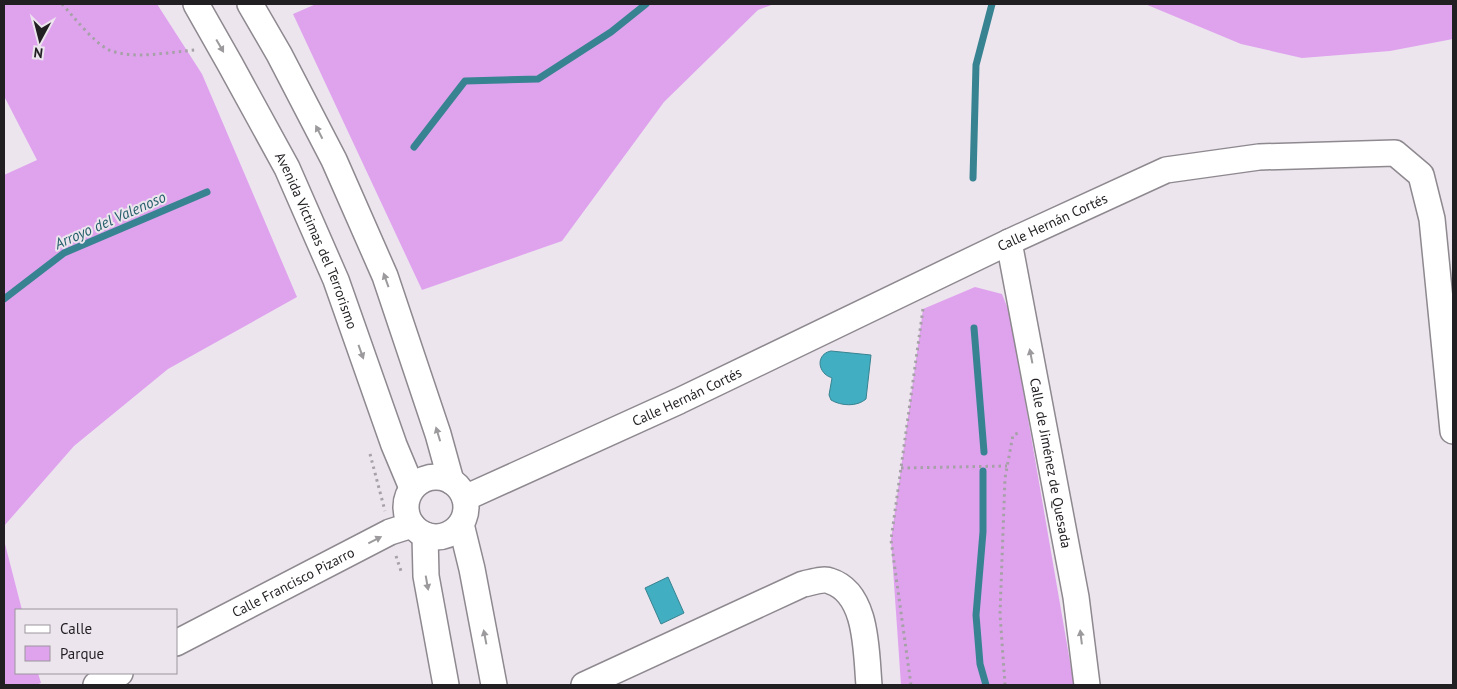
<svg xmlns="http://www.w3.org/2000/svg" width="1457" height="689" viewBox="0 0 1457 689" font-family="'PT Sans',sans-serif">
<rect width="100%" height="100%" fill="#ece5ee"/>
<path fill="#dfa3ee" d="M4,4H157L202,74L297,297L168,369L74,446L4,526V175L37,160L4,96Z
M316,4H774L758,10L664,102L562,241L422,290L293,14Z
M1145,4H1453V39L1390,51L1302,58L1241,44Z
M975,287L1002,294L1010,314L1074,685H901L891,540L923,309Z
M4,540L22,610H16V673H38L41,683L36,685H4Z"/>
<path fill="#41aec1" stroke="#388391" d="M831,351L871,355L866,399C857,407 841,406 831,400L829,395L832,378C830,377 827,376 825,374C816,365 820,353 831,351Z
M668,577L684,613L661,624L645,588Z"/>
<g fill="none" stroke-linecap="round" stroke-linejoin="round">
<path stroke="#388391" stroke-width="7" d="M414,147L465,81L538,79L611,32L646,4
M973,178L976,65L992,4
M4,299L64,253L207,192
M974,328L984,452
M983,471V532L976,615L980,664L986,685"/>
<defs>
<g id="street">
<path id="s1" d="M196,4L230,64L287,168L336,280L394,445L412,488"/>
<path d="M250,4L279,54L334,160L385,276L438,434L451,481"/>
<path id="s2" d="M1009,242L1076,597L1087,685"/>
<circle cx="436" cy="507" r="30"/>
<path id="s3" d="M465,498L679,401L1009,242L1166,170L1259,157L1395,153L1421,175L1432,219L1453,431"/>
<path d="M461,524L472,569L494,685"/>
<path d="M425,535L426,576L446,685"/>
<path id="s4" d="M176,643L390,532L412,525"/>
<path d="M96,685L120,673"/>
<path d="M584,685L803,584C810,583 823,578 830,581C868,593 866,652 869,685"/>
</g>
</defs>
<use href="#street" stroke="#8e888f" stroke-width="28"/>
<path stroke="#a6a0a7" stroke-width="3" stroke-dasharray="2.5 4" stroke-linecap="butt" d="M62,4C74,17 93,42 109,50C133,60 169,52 195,50
M370,454L385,511
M901,468L1007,466
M396,556L401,571
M911,685L891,540L923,309
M1005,685L1000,614L1005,478L1013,435L1021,432"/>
<use href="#street" stroke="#fff" stroke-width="25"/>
</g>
<defs><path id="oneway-solid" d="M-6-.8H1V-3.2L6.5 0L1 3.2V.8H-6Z" transform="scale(1.25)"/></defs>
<g fill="#9c9a9c">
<use href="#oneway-solid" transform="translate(220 46) rotate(60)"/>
<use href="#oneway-solid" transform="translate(319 132) rotate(-117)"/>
<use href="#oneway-solid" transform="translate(386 280) rotate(-110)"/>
<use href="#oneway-solid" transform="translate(361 352) rotate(70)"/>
<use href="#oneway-solid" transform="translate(1031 356) rotate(-101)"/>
<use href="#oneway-solid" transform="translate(438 434) rotate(-107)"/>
<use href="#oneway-solid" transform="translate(375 540) rotate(-27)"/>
<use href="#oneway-solid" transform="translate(427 583) rotate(80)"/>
<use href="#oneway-solid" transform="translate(485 637) rotate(-101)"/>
<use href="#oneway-solid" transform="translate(1081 637) rotate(-97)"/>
</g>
<g text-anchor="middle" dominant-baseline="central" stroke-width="4" stroke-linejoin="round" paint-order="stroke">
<g font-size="14" fill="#221f22" stroke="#ece5ee">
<text stroke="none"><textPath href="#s3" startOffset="649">Calle Hernán Cortés</textPath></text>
<text stroke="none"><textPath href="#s1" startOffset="266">Avenida Víctimas del Terrorismo</textPath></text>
<text stroke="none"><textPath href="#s3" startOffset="244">Calle Hernán Cortés</textPath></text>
<text stroke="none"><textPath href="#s2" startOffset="225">Calle de Jiménez de Quesada</textPath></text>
<text stroke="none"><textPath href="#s4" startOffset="132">Calle Francisco Pizarro</textPath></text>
</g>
<g font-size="15" font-style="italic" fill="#245f6a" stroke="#ece5ee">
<text transform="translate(110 220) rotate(-24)">Arroyo del Valenoso</text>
</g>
</g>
<rect width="1457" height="689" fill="none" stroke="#221f22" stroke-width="10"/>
<rect x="15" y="609" width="162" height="65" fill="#ece5ee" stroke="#9b969c"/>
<rect x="25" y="625" width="25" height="8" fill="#ffffff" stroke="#9b969c"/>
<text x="60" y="634" font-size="15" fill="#221f22">Calle</text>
<rect x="25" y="646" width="25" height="15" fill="#dfa3ee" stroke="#9b969c"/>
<text x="60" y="659" font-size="15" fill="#221f22">Parque</text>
<g transform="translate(40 40) rotate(187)" stroke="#ece5ee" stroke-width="4" paint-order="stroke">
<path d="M0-4L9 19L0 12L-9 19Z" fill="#221f22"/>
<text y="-8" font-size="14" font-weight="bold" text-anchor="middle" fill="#221f22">N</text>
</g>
</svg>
